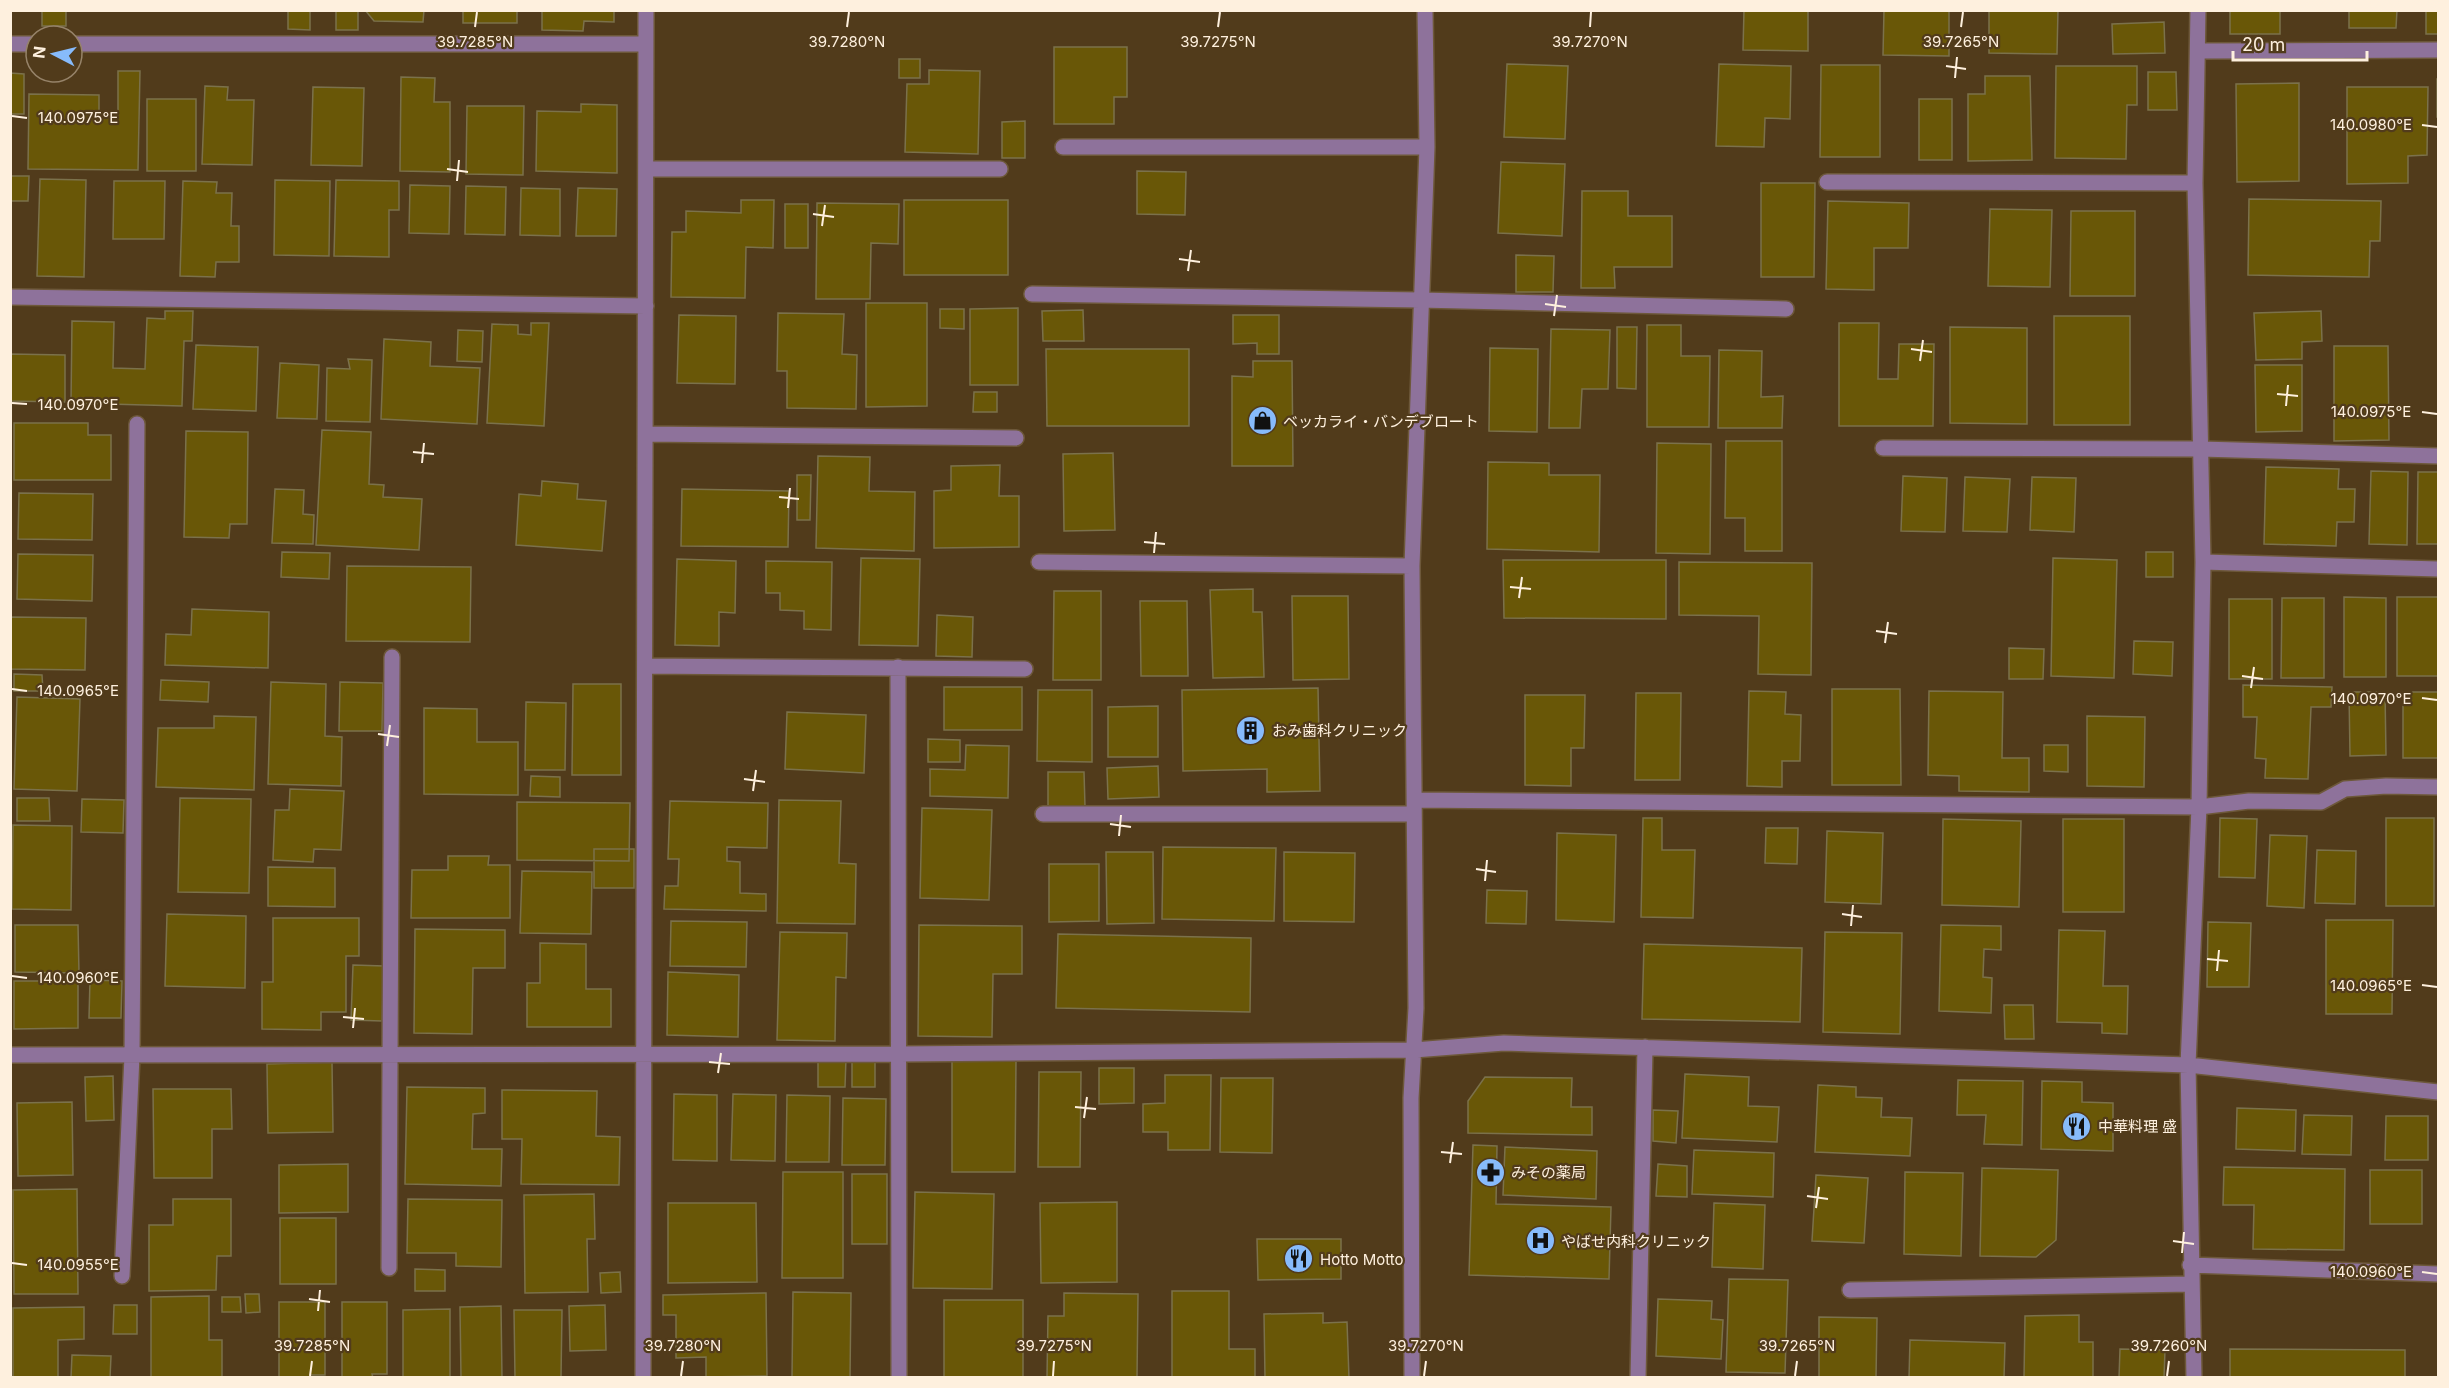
<svg xmlns="http://www.w3.org/2000/svg" width="2449" height="1388" viewBox="0 0 2449 1388" font-family="Inter,'Noto Sans JP',sans-serif">
<rect width="100%" height="100%" fill="#513b1b"/>
<path fill="#695707" stroke="#7b714b" stroke-width="1.5" d="M42,10H66V26H42Z
M288,10H310V30L288,29Z
M336,10H358V30H336Z
M365,10H424L423,22L374,21Z
M463,10H517V23H463Z
M542,10H614V22L584,21L583,31L542,30Z
M1744,10H1808V51L1743,50Z
M1884,10H1949V56L1883,55Z
M1989,10H2058L2057,54L1989,53Z
M2230,10H2280V34H2230Z
M2349,10H2397L2396,28H2349Z
M2426,10H2438V34H2426Z
M2164,22L2165,53L2113,54L2112,24Z
M1054,47H1127V97H1114V124H1054Z
M899,59H920V78H899Z
M1507,64L1568,66L1565,139L1504,137Z
M1719,64L1791,66L1790,119L1765,118L1764,147L1716,146Z
M1821,65H1880V157H1820Z
M2056,66H2137V105H2127L2126,159L2055,158Z
M929,70L980,71L978,154L905,152L907,84H929Z
M118,71H140L138,170L28,169L29,94L99,95V113L118,114Z
M2148,72H2176L2177,110H2148Z
M10,73L24,74V114H10Z
M1985,76H2030L2032,160L1968,161V94H1985Z
M401,77L435,78L434,102H450V172L400,171Z
M2437,79H2438V117H2437Z
M2299,83V181L2237,182L2236,84Z
M205,86L228,87L227,100H254L252,165L202,164Z
M313,87L364,88L362,166L311,165Z
M2347,87H2428L2427,155L2408,156V183L2347,184Z
M147,99H196V171H147Z
M1919,99H1952V160H1919Z
M581,104L617,105V173L536,171L537,111L581,112Z
M467,106H524L523,175L466,174Z
M1025,121V158H1002V122Z
M1501,162L1565,164L1562,236L1498,233Z
M1137,171L1186,172L1185,215L1137,214Z
M10,176H29L28,201H10Z
M40,179L86,180L84,277L37,276Z
M275,180L330,181L329,256L274,255Z
M336,180L399,181V210H389V257L334,256Z
M114,181H165L164,239H113Z
M183,181L217,182L216,193H232L231,226H239V262H216L215,277L180,276Z
M1761,183H1815L1814,277H1761Z
M410,185L450,186L449,234L409,233Z
M466,186L506,187L505,235L465,234Z
M521,188L560,189V236L520,235Z
M578,188L617,189L616,236H576Z
M1582,191H1628V216H1672V267H1614L1615,288H1581Z
M2249,199L2381,201L2380,241H2370L2369,277L2248,275Z
M741,200H774L773,248L746,247L745,298L671,297L672,232H686V211L741,213Z
M904,200H1008V275H904Z
M1828,201L1909,203L1908,248H1874V290L1826,289Z
M817,203L899,204L898,244L871,243L870,299H816Z
M785,204H808V248H785Z
M1990,209L2052,210L2050,287L1988,286Z
M2071,211H2135V296H2070Z
M1516,255L1554,256L1553,292H1516Z
M866,303H927V406L866,407Z
M1018,308V385H970V309Z
M940,309H964V329L940,328Z
M1083,310L1084,341H1043L1042,311Z
M165,311H193L192,341H184L182,406L71,403L72,321L114,322L113,368L145,369L147,318L165,319Z
M2321,311L2322,341L2302,342V359L2256,360L2254,313Z
M778,313L844,314L842,354L857,355L856,409L787,408V371H777Z
M679,315L736,316L735,384L677,383Z
M1233,315H1279V354H1257V343L1233,344Z
M2054,316H2130V425H2054Z
M531,323H549L544,426L487,423L492,324L518,325V334L531,335Z
M1839,323H1879L1878,379H1898L1899,344H1934L1933,426H1839Z
M1647,325H1681V356H1710L1709,427H1647Z
M1617,327H1637L1636,389L1617,388Z
M1950,327L2027,328V424L1950,423Z
M1551,329L1610,330L1608,389H1582L1580,428H1549Z
M458,330L483,331L482,362L457,361Z
M384,339L431,342L430,366L480,368L477,424L381,419Z
M196,345L258,347L256,411L193,409Z
M2334,346H2388L2389,440L2334,441Z
M1490,348L1538,349L1537,432L1489,431Z
M1046,349H1189V426H1047Z
M1719,350L1762,351L1761,397L1783,396L1782,428H1718Z
M10,354L65,355V402L10,401Z
M348,359L372,360L370,422L326,421L327,368L350,369Z
M1253,361H1292L1293,466H1232V376L1253,377Z
M280,363L319,365L317,419L277,418Z
M2255,365H2302V431L2256,432Z
M974,392H997V412H973Z
M14,423H88V435H111V480H14Z
M322,430L371,432L369,484L384,485L383,497L422,499L419,550L316,545Z
M186,431L248,432L247,524H230L229,538L184,537Z
M1726,441H1782V551H1745V518H1725Z
M1657,443L1711,444L1710,554L1656,553Z
M1113,453L1115,530L1064,531L1063,454Z
M818,456L870,457L869,491L915,492L914,551L816,548Z
M1488,462L1549,463V475H1600L1599,552L1487,549Z
M1000,465L999,496H1019V547L934,548V491L951,490V466Z
M2266,467L2339,469L2338,489H2355L2354,522H2337L2336,546L2264,544Z
M2371,471L2408,472L2407,545L2369,544Z
M2418,472H2438V544H2417Z
M797,475H811L810,520H797Z
M1903,476L1947,478L1945,532L1901,531Z
M1965,477L2010,479L2007,532L1963,531Z
M2032,477L2076,478L2074,532L2030,530Z
M542,481L578,484L577,499L606,501L602,551L516,545L519,494L541,496Z
M275,489L304,490L303,514L314,515L313,544L272,543Z
M682,489L789,491L788,547L681,546Z
M19,493L93,494L92,540L18,539Z
M282,552L330,553L329,579L281,577Z
M2146,552H2173V577H2146Z
M18,554L93,555L92,601L17,599Z
M861,558L920,559L918,646L859,645Z
M2053,558L2117,560L2114,678L2051,676Z
M677,559L736,561L735,613L719,612V646L675,645Z
M1503,560H1666V619L1504,618Z
M766,561L832,562L831,630L804,629V611L780,610V593H766Z
M1679,562L1812,563L1811,675L1758,674L1759,616L1679,615Z
M347,566L471,567L470,642L346,641Z
M1253,589V612H1262L1264,677L1213,678L1210,590Z
M1054,591H1101V680H1053Z
M1292,596H1348L1349,679L1293,680Z
M2344,597L2386,598V677H2344Z
M2397,597H2438V676H2397Z
M2282,598H2324V678H2281Z
M2229,599H2272V679H2229Z
M1140,601H1187L1188,676H1141Z
M192,609L269,612L268,668L165,665L166,634L191,635Z
M937,615L973,617L972,657L936,656Z
M10,617L86,618L85,670L10,669Z
M2134,641L2173,642L2172,676L2133,674Z
M2009,648L2044,649L2043,679H2009Z
M14,674L42,675L43,691H14Z
M161,680L209,682L208,702L160,700Z
M271,682L326,684L325,736L342,737L341,786L268,784Z
M340,682L383,683L382,731H339Z
M573,684H621V775H572Z
M2243,685L2332,687L2331,707H2311L2308,779L2265,778L2266,759L2255,758L2257,717H2243Z
M944,687H1022V730H944Z
M1318,688L1320,791L1267,792V769L1183,771L1182,690Z
M1832,689H1900L1901,785H1832Z
M1038,690H1092V762L1037,761Z
M1749,691L1786,692L1785,714L1801,715L1800,761H1782V787L1747,786Z
M1929,691L2003,692L2002,758H2029V792L1959,791V776L1928,775Z
M2349,692H2385L2386,755L2350,756Z
M2403,692H2438V758H2403Z
M1636,693H1681L1680,780H1635Z
M1525,695H1585L1584,748H1571V786L1525,785Z
M17,697L80,699L77,791L14,789Z
M526,702L566,703L565,770H525Z
M1158,706V757H1108V707Z
M424,708L477,709V742H518V795L424,794Z
M787,712L866,715L864,773L785,769Z
M214,716L256,717L254,790L156,787L158,728H214Z
M2087,716L2145,717L2144,787L2087,786Z
M928,739L960,740V762H928Z
M966,745L1009,746L1008,798L930,796V769L965,770Z
M2044,745H2068V772L2044,771Z
M1158,766L1159,797L1108,799L1107,768Z
M1048,772H1084L1085,806H1048Z
M531,776L560,777V797L530,796Z
M290,789L344,791L341,850L314,849L313,862L273,860L275,810H289Z
M17,798H49L50,821H17Z
M180,798L251,799L249,893L178,892Z
M82,799L124,800L123,833L81,832Z
M779,800L841,801L839,863L856,864L855,924L777,923Z
M670,801L768,803L767,848L727,847V861L740,862V893L766,894V911L664,909L665,886H678L679,859H668Z
M517,802L630,803L629,861L517,860Z
M922,808L992,810L989,900L920,898Z
M1643,818H1662V850H1695L1693,918L1641,917Z
M2220,818L2257,819L2255,878L2219,877Z
M2386,818H2434V906H2386Z
M1943,819L2021,821L2019,907L1942,905Z
M2063,819H2124V912H2063Z
M13,825L72,826L71,910L12,909Z
M1766,828H1798L1797,864L1765,863Z
M1827,831L1883,833L1881,904L1825,902Z
M1557,833L1616,835L1614,922L1556,920Z
M2270,835L2307,836L2304,908L2267,906Z
M1163,847L1276,848L1274,921L1162,919Z
M594,849H634V888H594Z
M2317,850L2356,851L2355,904L2315,903Z
M1106,852H1153L1154,923L1107,924Z
M1284,852L1355,853L1354,922L1284,921Z
M448,856H489L488,865H510V918H411L412,870H448Z
M1049,864H1099V921L1049,922Z
M268,867L335,868V907L268,906Z
M522,871L592,872L591,934L520,933Z
M1487,890L1527,891L1526,924L1486,923Z
M167,914L246,916L245,988L165,986Z
M273,918H359V956H346V1012H321V1030L262,1029V982H273Z
M2326,920H2393L2392,1014H2326Z
M671,921L747,922L746,967L670,966Z
M2208,922L2251,923L2249,987H2207Z
M15,925H78L79,973L15,972Z
M919,925L1022,926V974H993L992,1037L918,1036Z
M1941,925L2001,926V950L1984,949L1983,977L1992,978L1991,1013L1939,1011Z
M415,929L505,930V968H473L472,1034L414,1033Z
M2059,930L2105,931L2103,986H2128L2127,1034L2102,1033V1023L2057,1022Z
M780,932L847,933L846,978L836,977L835,1041L777,1040Z
M1825,932L1902,933L1900,1034L1823,1032Z
M1058,934L1251,938L1250,1012L1056,1008Z
M540,943L586,944V989H611V1027H527V983H540Z
M1644,944L1802,948L1800,1022L1642,1019Z
M353,965L384,966L382,1021L351,1020Z
M668,972L739,975L738,1037L667,1035Z
M90,980L122,981L121,1018H89Z
M14,981H78V1028L14,1029Z
M2004,1005H2033L2034,1039H2005Z
M818,1057L846,1058L845,1087H818Z
M852,1059H875V1087H852Z
M1016,1060L1015,1172H952V1061Z
M332,1062L333,1132L268,1133L267,1064Z
M1099,1068H1134V1103L1099,1104Z
M1039,1072H1081L1080,1167H1038Z
M1685,1074L1749,1077L1748,1106L1779,1107L1777,1142L1682,1138Z
M1165,1075H1211L1210,1150H1168V1132H1143V1104L1165,1103Z
M113,1076L114,1120L86,1121L85,1077Z
M1485,1077L1572,1078L1571,1107H1592V1135L1468,1133V1101Z
M1221,1078H1273L1272,1153L1220,1152Z
M1958,1080L2023,1081L2022,1145L1984,1144L1986,1115H1957Z
M2042,1081L2082,1082V1102L2113,1103V1151L2041,1149Z
M1818,1085L1856,1087V1097L1882,1098L1881,1117L1912,1118L1910,1156L1815,1152Z
M407,1087L485,1088V1113L473,1114L472,1149H502L501,1186L405,1184Z
M153,1089H231L232,1129H212V1178H154Z
M502,1090L597,1091L596,1136L620,1137L619,1185L521,1184L522,1139H502Z
M674,1094L717,1095V1161L673,1160Z
M733,1094L776,1095L775,1161L731,1160Z
M787,1095L830,1096L829,1162H786Z
M843,1098L886,1099L885,1165H842Z
M72,1102L73,1175L18,1176L17,1103Z
M2237,1108L2296,1110L2295,1151L2236,1149Z
M1653,1110L1678,1111L1676,1143L1653,1141Z
M2304,1115L2352,1116L2351,1155L2302,1154Z
M2386,1116H2428V1160H2385Z
M1473,1145L1497,1146L1496,1204L1611,1207L1609,1279L1469,1275Z
M1505,1147L1597,1151L1596,1199L1503,1195Z
M1694,1150L1774,1153L1773,1197L1692,1194Z
M348,1164V1212L279,1213V1165Z
M1658,1164L1687,1166V1197L1656,1196Z
M2224,1167L2345,1169L2344,1250L2253,1249L2254,1205H2223Z
M1982,1168L2058,1170L2056,1240L2036,1257L1980,1256Z
M2370,1170H2422V1224H2370Z
M783,1172H843V1278H782Z
M1905,1172L1963,1173L1961,1256L1904,1254Z
M852,1174H887V1244H852Z
M1816,1175L1868,1178L1864,1243L1812,1241Z
M77,1189L78,1294H14L13,1190Z
M915,1192L994,1194L992,1289L913,1288Z
M594,1194L595,1239H587L588,1292L525,1293L524,1195Z
M173,1199H231V1256H217L216,1290L149,1291V1225H173Z
M408,1199L502,1200L501,1267L456,1266V1253H407Z
M1117,1202V1282L1041,1283L1040,1203Z
M668,1203H756L757,1282L668,1283Z
M1714,1203L1765,1205L1763,1269L1712,1267Z
M280,1218H336V1284H280Z
M1257,1239H1341V1279L1258,1280Z
M415,1269L445,1270V1291H415Z
M620,1272L621,1292L601,1293L600,1273Z
M1729,1279L1788,1280L1785,1373L1726,1372Z
M1172,1291H1229V1349H1255V1378H1172Z
M793,1292L851,1293L850,1378H792Z
M766,1293L767,1376L706,1377V1357L676,1358V1315H663V1295Z
M1064,1293L1138,1294L1137,1378L1047,1377L1048,1316H1064Z
M245,1294H259L260,1312L246,1313Z
M209,1296V1340H222V1378H151V1297Z
M222,1297H240L241,1312H222Z
M1658,1299L1712,1301L1711,1319L1723,1320L1721,1359L1656,1356Z
M944,1300H1023V1378H944Z
M279,1302H325V1375H310V1378H279Z
M342,1302H387V1374H372L373,1378H342Z
M114,1305H137V1334H113Z
M605,1305L606,1350L570,1351L569,1306Z
M501,1306L502,1378H461L460,1307Z
M84,1307V1339L58,1340V1378H13V1308Z
M450,1309V1377L403,1378V1310Z
M514,1310H562L561,1378H515Z
M1323,1313V1323L1347,1322L1349,1378H1265L1264,1314Z
M2079,1315V1342H2093V1377L2024,1378L2025,1316Z
M1819,1317L1877,1318L1876,1378H1819Z
M1910,1340L2005,1343L2004,1378H1909Z
M2120,1349L2165,1350L2164,1378H2119Z
M2230,1349L2405,1350V1378H2230Z
M72,1355L111,1356L110,1378H71Z"/>
<g fill="none" stroke-linecap="round" stroke-linejoin="round">
<defs>
<path id="minor" d="M10,44H36
M72,44H646
M2199,51L2438,50
M1063,147H1427
M646,169H1000
M1827,182L2195,183
M1032,294L1420,300L1786,309
M10,297L646,306
M645,434L1016,438
M1883,448L2201,449L2438,456
M1039,562L1412,566
M2203,562L2438,569
M646,666L1025,669
M898,667L899,1378
M1415,800L2199,807L2249,801L2321,802L2345,789L2386,786L2438,787
M1043,814H1414
M10,1055L899,1054L1414,1050L1504,1043L2188,1065L2438,1092
M2190,1265L2438,1274
M389,1268L392,657
M122,1276L132,1056L137,424
M1850,1290L2191,1284
M643,1378L646,10
M1412,1378L1411,1098L1416,1008L1412,566L1427,147L1425,10
M1638,1378L1645,1047
M2194,1378L2188,1065L2199,807L2203,562L2195,183L2198,10"/>
</defs>
<use href="#minor" stroke="#6d583a" stroke-width="18"/>
<use href="#minor" stroke="#8e729b" stroke-width="15"/>
</g>
<path fill="none" stroke="#fef0de" stroke-width="2" d="M475,27L477,12M847,27L849,12M1218,27L1220,12M1590,27L1591,12M1961,27L1963,12M1946,66L1966,69M1955,78L1957,57M12,116L27,118M2422,125L2437,127M447,169L468,172M457,181L459,160M813,214L834,217M822,226L825,205M1179,259L1200,262M1188,271L1191,250M1545,304L1566,307M1554,316L1557,295M1911,349L1932,352M1920,361L1923,340M2277,394L2298,396M12,403L27,404M2286,406L2288,385M2422,412L2437,414M413,452L434,454M422,463L424,443M779,497L799,499M788,508L790,488M1144,542L1165,544M1154,553L1156,532M1510,587L1531,589M1519,598L1522,577M1876,631L1897,634M1885,643L1888,622M2242,676L2263,679M2251,688L2254,667M12,689L27,691M2422,698L2437,700M378,734L399,737M387,746L390,725M744,779L765,782M753,791L756,770M1110,824L1131,827M1119,836L1121,815M1476,869L1496,872M1485,881L1487,860M1842,914L1862,917M1851,926L1853,905M2207,959L2228,961M2217,971L2219,950M12,976L27,978M2422,985L2437,987M343,1017L364,1019M353,1028L355,1008M709,1062L730,1064M718,1073L721,1053M1075,1107L1096,1109M1084,1118L1087,1097M1441,1152L1462,1154M1450,1163L1453,1142M1807,1196L1828,1199M1816,1208L1819,1187M2173,1241L2194,1244M2182,1253L2184,1232M12,1263L27,1265M2422,1272L2437,1274M309,1299L330,1302M318,1311L320,1290M310,1376L312,1361M681,1376L683,1361M1053,1376L1054,1361M1424,1376L1426,1361M1795,1376L1797,1361M2167,1376L2169,1361"/>
<defs>
<symbol id="shop-disc" viewBox="-11 -11 22 22"><circle r="9.5" fill="#87bbfb" stroke="#513b1b"/><path d="M-5-2.5h2.3a2.7 3.5 0 0 1 5.4 0H5L5.5 6h-11ZM-1.5-2.5h3a1.5 2.3 0 0 0-3 0Z" fill="#111"/></symbol>
<symbol id="building-disc" viewBox="-11 -11 22 22"><circle r="9.5" fill="#87bbfb" stroke="#513b1b"/><path d="M-4-6H4V6H1V3H-1V6H-4ZM-2.5-4.3h1.7v1.8h-1.7ZM.8-4.3h1.7v1.8H.8ZM-2.5-1h1.7V.8h-1.7ZM.8-1h1.7V.8H.8Z" fill="#111"/></symbol>
<symbol id="restaurant-disc" viewBox="-11 -11 22 22"><circle r="9.5" fill="#87bbfb" stroke="#513b1b"/><path d="M-5-6h1v4h1v-4h1v4h1v-4h1v5L-1.5 .5V6h-2V.5L-5-1ZM5-6V6H3V1.5H1.5Q1.5-4 5-6Z" fill="#111"/></symbol>
<symbol id="pharmacy-disc" viewBox="-11 -11 22 22"><circle r="9.5" fill="#87bbfb" stroke="#513b1b"/><path d="M-2-6h4v4h4v4h-4v4h-4v-4h-4v-4h4Z" fill="#111"/></symbol>
<symbol id="hospital-disc" viewBox="-11 -11 22 22"><circle r="9.5" fill="#87bbfb" stroke="#513b1b"/><path d="M-5-5h3v3.5h4V-5h3V5h-3V1.5h-4V5h-3Z" fill="#111"/></symbol>
</defs>
<g fill-rule="evenodd">
<use href="#shop-disc" x="1246" y="404" width="33" height="33"/>
<use href="#building-disc" x="1234" y="714" width="33" height="33"/>
<use href="#restaurant-disc" x="2060" y="1110" width="33" height="33"/>
<use href="#pharmacy-disc" x="1474" y="1156" width="33" height="33"/>
<use href="#hospital-disc" x="1524" y="1224" width="33" height="33"/>
<use href="#restaurant-disc" x="1282" y="1242" width="33" height="33"/>
</g>
<g text-anchor="middle" dominant-baseline="central" stroke-width="4.5" stroke-linejoin="round" paint-order="stroke">
<g font-size="15" fill="#fef0de" stroke="#513b1b" text-anchor="start">
<text x="1283" y="421">ベッカライ・バンデブロート</text>
<text x="1272" y="730">おみ歯科クリニック</text>
<text x="2098" y="1126">中華料理 盛</text>
<text x="1511" y="1172">みその薬局</text>
<text x="1561" y="1241">やばせ内科クリニック</text>
<text x="1320" y="1259">Hotto Motto</text>
</g>
</g>
<g font-size="15" text-anchor="middle" fill="#fef0de" stroke="#513b1b" stroke-width="4.5" stroke-linejoin="round" paint-order="stroke">
<text x="475" y="47">39.7285°N</text>
<text x="847" y="47">39.7280°N</text>
<text x="1218" y="47">39.7275°N</text>
<text x="1590" y="47">39.7270°N</text>
<text x="1961" y="47">39.7265°N</text>
<text x="78" y="123">140.0975°E</text>
<text x="2371" y="130">140.0980°E</text>
<text x="78" y="410">140.0970°E</text>
<text x="2371" y="417">140.0975°E</text>
<text x="78" y="696">140.0965°E</text>
<text x="2371" y="704">140.0970°E</text>
<text x="78" y="983">140.0960°E</text>
<text x="2371" y="991">140.0965°E</text>
<text x="78" y="1270">140.0955°E</text>
<text x="2371" y="1277">140.0960°E</text>
<text x="312" y="1351">39.7285°N</text>
<text x="683" y="1351">39.7280°N</text>
<text x="1054" y="1351">39.7275°N</text>
<text x="1426" y="1351">39.7270°N</text>
<text x="1797" y="1351">39.7265°N</text>
<text x="2169" y="1351">39.7260°N</text>
</g>
<rect width="2449" height="1388" fill="none" stroke="#fef0de" stroke-width="24"/>
<g transform="translate(54 54) rotate(277)"><circle r="28" fill="#513b1b" stroke="#968369" stroke-width="1.5"/>
<path d="M0-4.5L10 22L0 15L-10 22Z" fill="#87bbfb"/>
<text y="-9" font-size="16" font-weight="bold" text-anchor="middle" fill="#fef0de">N</text>
</g>
<path d="M2233 51v9h134v-9" fill="none" stroke="#fef0de" stroke-width="3"/>
<text x="2242" y="51" font-size="18" fill="#fef0de" stroke="#513b1b" stroke-width="4.5" paint-order="stroke">20 m</text>
</svg>
